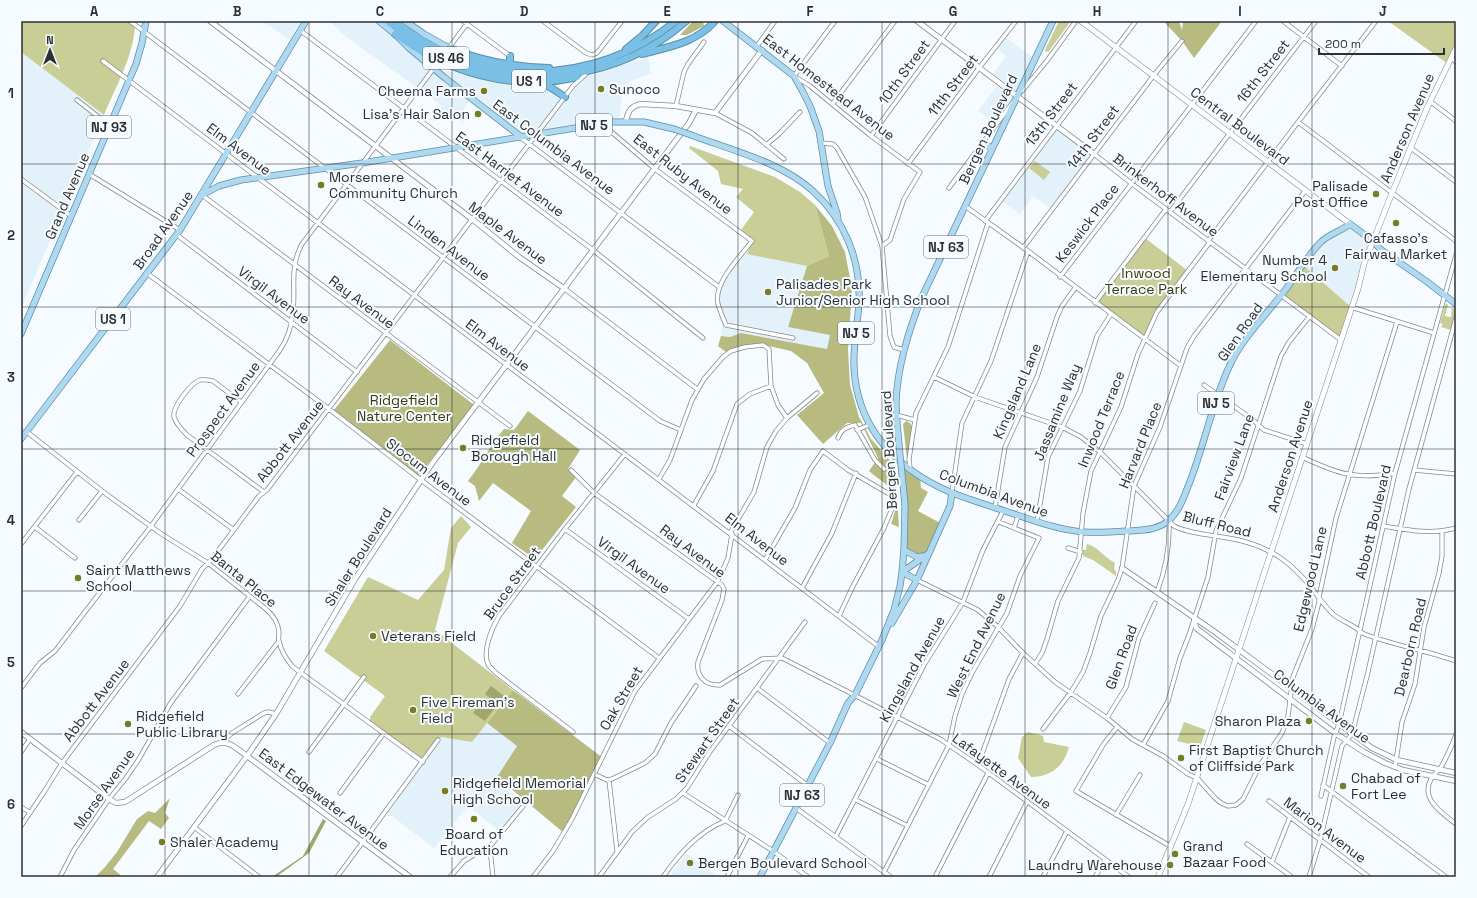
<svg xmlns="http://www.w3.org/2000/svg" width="1477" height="898" viewBox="0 0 1477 898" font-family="'Space Grotesk',sans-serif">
<rect width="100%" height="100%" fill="#f5fbff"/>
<path fill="#e2f1fa" d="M262,21H300L290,40Z
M329,21H379L471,98L462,112L468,116L463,123L456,117L453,120L440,110L442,106L340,32L339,29Z
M1004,36L1035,59L1017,96L996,124L978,111L999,83L991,77L1006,56L995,47Z
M21,52L104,115L21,308Z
M648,57L651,73L629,82L622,92L620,117L519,134L495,111L443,72L449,71L483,79L515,84L541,85L565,101L586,77Z
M1056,125L1094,154L1053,210L1033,196L1020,214L1000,200Z
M1350,224L1373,241L1351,307L1303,265L1317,247Z
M743,253L807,266L788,327L830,335L827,349L741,333L730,337L721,335L722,323L719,320V287Z
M487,723L517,746L497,777L524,805L502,833L468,806L434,848L388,813L441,737L472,742Z
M687,854L719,877H669Z"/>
<path fill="#c9cd96" d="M21,21H129L135,26C133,57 116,86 104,115L21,52Z
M1059,21H1071L1049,51L1046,52L1045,50Z
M1388,21H1456V48L1448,64Z
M690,146L775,177L800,192L815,205L829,256L807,266L747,254L753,239L741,230L754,212L736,197L743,189L721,184L718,171L689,148Z
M1035,161L1050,172L1044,180L1029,168Z
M1145,238L1188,271L1157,312L1145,340L1095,303Z
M1303,265L1351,307L1341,340L1281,295Z
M1446,303L1448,305L1445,316L1451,317L1452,307L1456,310L1451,330L1441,327L1443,324L1440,323Z
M461,516L471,527L458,543L435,630L513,690L472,742L441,737L423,762L370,724V717L385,696L324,651L368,577L418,600L444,570L451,528Z
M1087,544C1097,546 1105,558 1115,563L1114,569L1116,571V576L1093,560L1083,556L1082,550H1086Z
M1184,722L1206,730L1200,747L1177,741Z
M1028,732L1043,736L1044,742L1069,747C1064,766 1051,777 1031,777L1018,758L1022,737Z"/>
<path fill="#b7bb80" d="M693,21H703L704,26L687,35H680Z
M1166,21H1179L1182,30L1183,21H1222L1194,58L1182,41L1165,23Z
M815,205L832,226L845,252L852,289L848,350L850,385L859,417L871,439L895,466L899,527L891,524C903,490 893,491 869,471L878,458L861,423H847L823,444L797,415L824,393L807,363L791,351L760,344L726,352L718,346L721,336L730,337L741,333L827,349L830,335L788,327L807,266L829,256Z
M390,340L474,405L418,476L334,410Z
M528,411L580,450L568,469L576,477L562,496L576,507L535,559L512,543L531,511L493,483L479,501L475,486L468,481C481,465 490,445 504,429L514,430Z
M906,421L910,423L912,427L907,459L903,424Z
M901,461L920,476L921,488L928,492L918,511L942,524L928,554L923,556L904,550Z
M513,690L603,758L564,833L497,777L517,746L487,723Z
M170,798L165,813L169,818L161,829L149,821L113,869L123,877H95L105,867L117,852L137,819L148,811L155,813Z"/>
<path fill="#a2a66c" d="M491,686L504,696L485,721L473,713L478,706L483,709L491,699L485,694Z
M323,819L326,821L309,853L276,877H272L303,856Z"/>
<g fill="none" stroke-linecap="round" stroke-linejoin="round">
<defs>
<path id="minor" d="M130,21L660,421L681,430
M463,21L510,56
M543,21L586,53L592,55L597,53L622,21
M835,21L794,76L810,86L871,136L920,172L904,199L890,240L882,246
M1283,21L1342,66
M301,31L593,250L703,338
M757,46L775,21
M448,49L469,21
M1451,58L1456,62
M103,61C361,257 621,449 878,646
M1022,91L1046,62L1076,21
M77,100L110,126
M1431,102L1456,121
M833,103L895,21
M676,106L684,72L688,64L704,42
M715,113L752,133L784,159
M1298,122L1456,241
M601,123L655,169L752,241C740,257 713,283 718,304C720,311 723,318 726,325L793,338
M871,136L955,21
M520,137L719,287
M821,143L833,144L837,148L865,197L882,246L890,336L894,347L904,350
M766,145L778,135L800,112
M1411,148L1456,182
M1094,154L1131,183L1341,340
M908,164L979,68L1016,21
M89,174L180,230
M21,179L71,216
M949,188L1013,102
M202,195L510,426
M965,206L1028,251L1181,366
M1170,212L1230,133L1316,21
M985,221L1136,21
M177,235L357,372
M1208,241L1298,122L1376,21
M1023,248L1154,75L1182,41
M148,274L329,409L421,480L659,658
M1060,277L1256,21
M565,289L697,389
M1095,303L1166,209
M1351,307L1434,333
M934,377L975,397L1062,427L1081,437L1100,452L1174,526C1194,536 1224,535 1246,542C1274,550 1292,564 1310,586C1318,596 1325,607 1334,615C1342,621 1356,626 1362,633C1392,645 1425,650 1456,661
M1204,385L1252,419L1264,430L1307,444
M241,402L213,381C208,380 205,379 200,380C191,383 172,407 174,417C176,424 182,430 187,435L264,492
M896,415L915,420
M857,430L869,425
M27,432L102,491L160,533L208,563L266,609C273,615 278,622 279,632C279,635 278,638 279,641C281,651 286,659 293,667L423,762
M838,438C841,429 847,427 855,425L875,460L884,469
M1302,457C1338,474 1356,480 1395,473
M910,468L909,459L916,413L948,347L988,223
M571,470L594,493L722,585L724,589L722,600L698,662C696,676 705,686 720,685L762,659L782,658L940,739L978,765L1129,877
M1414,470L1456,474
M659,479L670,460L692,400L704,379L723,357L731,351L745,347L763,345L769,349L771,386L778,405L787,418
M178,489L234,530
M952,492L962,423L991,361L1028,251
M694,505L713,471L737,404L750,394L771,386
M995,508L1005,447L1037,377L1057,317L1062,306L1075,288
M79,520L102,491
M1036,522L1038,516L1048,457L1080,391L1097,336L1111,314
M1383,526C1408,530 1431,535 1456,528
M35,527L75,558
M1014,528L1018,516
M565,529L689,619
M730,533L754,492L767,447L776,431L787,418L817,393
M21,544L77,472
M1068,548L1081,552
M765,560L795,508L810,470L823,451L848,470L891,495L894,504L884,528L852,588L839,616
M917,580L978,610L998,627L1023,653L1055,682L1107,718L1132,739L1163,756L1188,774L1197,778L1215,798L1221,803L1228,806L1236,805L1243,799L1260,765L1282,733L1288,716L1293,677L1312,629L1319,602V597L1336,518L1397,322
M802,588L832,533L856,473
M1157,592C1166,569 1170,545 1169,520
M1035,664L1042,653L1047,639L1058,601L1079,558L1083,513L1091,471L1121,407L1138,354L1157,312L1210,242
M21,688L40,663L55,651L151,526L280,350C288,338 292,326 293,311C296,286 289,268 302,244L440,60
M757,688L830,743
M238,694L279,641
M1107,718L1126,687L1139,638L1155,603
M729,726L807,785
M1117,727L1103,745L1076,791L1170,846
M1043,729L1071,692L1083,672L1090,653L1101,616L1118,580L1122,568L1134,486L1160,427L1187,348L1194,336L1305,191
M573,732L496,673C494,671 491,668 489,666C481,653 492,628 499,616L565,529L625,454
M1456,735C1452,745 1447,757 1441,767C1438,771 1434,774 1431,779C1420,799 1442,813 1456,824
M222,742L232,733L264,713L269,712L276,714
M1143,745L1168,701L1180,658L1189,635L1208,577L1216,531L1241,478L1281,356L1289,342L1310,316
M21,752L30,739
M309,752L364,677
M877,759L929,785
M978,765L1009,679L1023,653
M1395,767L1402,722L1415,684L1424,627L1439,573L1442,556V532
M594,774L607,780L612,779L645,763L655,754L671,723L696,686
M609,780L617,851
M1323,785L1446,877
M340,793L384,733
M683,793L773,851L808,877
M1321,796L1334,737L1339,724L1395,473L1456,255
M856,800L908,826
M1269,801L1369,877
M21,807L29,812
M796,808L891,877
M1116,815L1140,775
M21,826L44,792L62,763L180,606L202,569L212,559L259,496L267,490L573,86L585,75
M194,827L259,877
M836,836L924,665L963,602L983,550L1003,511
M1247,844L1292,877
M487,850L491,858L493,877
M1272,862L1290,817
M884,872L949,745L955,716L962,694L973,671L1007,613L1020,576L1039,538L999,522
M60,877L74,850L109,799L126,778L139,759L170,704L250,596
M337,877L438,740
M450,877L464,861L474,855L487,850L524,805
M533,877L553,851L572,819L635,691L718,581L728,558L732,534
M599,877L632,832L648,817L676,799L687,788L709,753L805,622
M663,877C679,854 698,832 725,821L738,795
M727,877L748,836
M935,877L988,773
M989,877L1027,802
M1043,877L1067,831
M1095,877L1105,860
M1309,877L1320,841L1342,746L1352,734L1368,672L1409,489L1456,318"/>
<path id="tertiary" d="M210,21L472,219L519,257L565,289
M917,21L1094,154
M626,121C628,111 631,106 641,104L676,106L715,113L762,50
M1122,568L1215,632L1372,748L1397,760L1456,773
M1194,618L1196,628L1335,733L1364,752L1385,763L1403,770L1456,781
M21,732L109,799L116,803L125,802L214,745C227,738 236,748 247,756L410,877
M157,877L247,756L276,714L355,579L433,462L689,123L696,110"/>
<path id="secondary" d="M1081,21L1350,224
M1158,877L1188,804L1358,289L1364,264L1392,193L1427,108L1456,48"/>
<path id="primary" d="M379,21L395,34L409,48L445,78L520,136
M405,21L424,34L449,48
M723,21L794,76L803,92L810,106L819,131L828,186L837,213L838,220
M691,135C731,150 781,162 813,191C844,219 861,260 859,302C858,323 853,345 854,366C856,427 896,469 950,492C970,500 990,506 1011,513C1035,521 1058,530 1084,532C1098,533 1113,532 1127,531C1141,530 1156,531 1168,521C1179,512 1184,497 1189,484C1204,446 1212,404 1229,367C1241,339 1268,313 1286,289C1297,274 1309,253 1322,241C1330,234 1341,231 1350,224L1373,241L1380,249L1426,281L1456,304
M983,142L992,149
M202,195L219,186L241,180L362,163L612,122H644L674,129
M21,334L136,64L142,43L146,21
M21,439L180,230L306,21
M899,445C898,431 896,418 896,404C897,368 908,333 921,299L1053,21
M904,550L917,557L923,556
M902,572L928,554
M902,572L917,580
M892,623L917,580L950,506L952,492
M760,877L830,743L848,703L855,695L882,640L894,610L900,586L902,572L904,549L905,505"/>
<path id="motorway" d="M387,21C405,35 423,48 443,57C523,93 621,79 686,21
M395,21C479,89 593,88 676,21
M395,34C446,72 513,92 577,77
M449,48C481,61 514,67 549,68
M626,49L642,36L656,21
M642,54C668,47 696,43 715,21
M506,64L510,62V56
M540,83L550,87L565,97"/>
</defs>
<use href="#minor" stroke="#838a8e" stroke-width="5"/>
<use href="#tertiary" stroke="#838a8e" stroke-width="6"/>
<use href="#secondary" stroke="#838a8e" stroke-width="6"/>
<use href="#primary" stroke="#5e8da7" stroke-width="7"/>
<use href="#motorway" stroke="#5e8da7" stroke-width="8"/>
<use href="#minor" stroke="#fff" stroke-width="3.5"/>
<use href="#tertiary" stroke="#fff" stroke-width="4.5"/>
<use href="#secondary" stroke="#fff" stroke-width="5"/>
<use href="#primary" stroke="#afd9f0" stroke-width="5.5"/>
<use href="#motorway" stroke="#79bfe6" stroke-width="6"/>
<defs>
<path id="minor-bridge" d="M440,59L447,50"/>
<path id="primary-bridge" d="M674,129L691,135
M899,445L905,505"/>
</defs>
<use href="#minor-bridge" stroke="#838a8e" stroke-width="5" stroke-linecap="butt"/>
<use href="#primary-bridge" stroke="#5e8da7" stroke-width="7" stroke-linecap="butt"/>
<use href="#minor-bridge" stroke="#fff" stroke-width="3.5"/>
<use href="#primary-bridge" stroke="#afd9f0" stroke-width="5.5"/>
</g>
<path fill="none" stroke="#2d3032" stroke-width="1" stroke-opacity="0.55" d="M165,21V877M309,21V877M452,21V877M595,21V877M738,21V877M882,21V877M1025,21V877M1168,21V877M1312,21V877M21,164H1456M21,307H1456M21,449H1456M21,591H1456M21,734H1456"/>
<g fill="#787c24" stroke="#f5fbff" stroke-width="1.5">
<circle cx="601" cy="89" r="4"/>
<circle cx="484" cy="91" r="4"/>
<circle cx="478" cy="114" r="4"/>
<circle cx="321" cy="185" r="4"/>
<circle cx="1376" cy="194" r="4"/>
<circle cx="1396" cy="223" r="4"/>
<circle cx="1335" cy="268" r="4"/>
<circle cx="768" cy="292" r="4"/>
<circle cx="463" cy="448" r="4"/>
<circle cx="78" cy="578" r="4"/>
<circle cx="373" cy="636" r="4"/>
<circle cx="413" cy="710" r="4"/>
<circle cx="1309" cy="721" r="4"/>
<circle cx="128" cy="724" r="4"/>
<circle cx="1181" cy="758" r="4"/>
<circle cx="1343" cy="786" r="4"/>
<circle cx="445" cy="791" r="4"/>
<circle cx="474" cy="819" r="4"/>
<circle cx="162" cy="842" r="4"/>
<circle cx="1175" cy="854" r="4"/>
<circle cx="690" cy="863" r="4"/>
<circle cx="1170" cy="865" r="4"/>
</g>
<g text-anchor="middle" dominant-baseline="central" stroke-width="4" stroke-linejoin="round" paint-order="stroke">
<g fill="#f5fbff" stroke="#696d70" stroke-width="1">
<rect x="423" y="47" width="46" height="22" rx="3"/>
<rect x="512" y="70" width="34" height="22" rx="3"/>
<rect x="576" y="114" width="36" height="22" rx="3"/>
<rect x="87" y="116" width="44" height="22" rx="3"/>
<rect x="924" y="236" width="44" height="22" rx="3"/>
<rect x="96" y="308" width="34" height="22" rx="3"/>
<rect x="838" y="322" width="36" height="22" rx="3"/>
<rect x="1198" y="392" width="36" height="22" rx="3"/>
<rect x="780" y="784" width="44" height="22" rx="3"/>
</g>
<g font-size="13" font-weight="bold" fill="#2d3032">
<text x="446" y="58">US 46</text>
<text x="529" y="81">US 1</text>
<text x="594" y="125">NJ 5</text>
<text x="109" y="127">NJ 93</text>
<text x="946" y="247">NJ 63</text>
<text x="113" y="319">US 1</text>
<text x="856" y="333">NJ 5</text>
<text x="1216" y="403">NJ 5</text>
<text x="802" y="795">NJ 63</text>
</g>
<g font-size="14" fill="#2d3032" stroke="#f5fbff">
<text transform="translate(1263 71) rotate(-52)">16th Street</text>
<text transform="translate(904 72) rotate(-54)">10th Street</text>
<text transform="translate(953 85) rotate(-53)">11th Street</text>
<text transform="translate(829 87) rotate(38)">East Homestead Avenue</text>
<text transform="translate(1051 114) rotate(-53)">13th Street</text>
<text transform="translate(1240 126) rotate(37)">Central Boulevard</text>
<text transform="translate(1407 128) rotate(-67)">Anderson Avenue</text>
<text transform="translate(988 129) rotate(-65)">Bergen Boulevard</text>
<text transform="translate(1093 137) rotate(-53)">14th Street</text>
<text transform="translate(554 147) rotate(37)">East Columbia Avenue</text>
<text transform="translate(239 149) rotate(37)">Elm Avenue</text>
<text transform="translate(510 174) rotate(37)">East Harriet Avenue</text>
<text transform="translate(683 174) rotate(38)">East Ruby Avenue</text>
<text transform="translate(1166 195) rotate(37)">Brinkerhoff Avenue</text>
<text transform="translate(67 196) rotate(-67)">Grand Avenue</text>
<text transform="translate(1087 223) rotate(-53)">Keswick Place</text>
<text transform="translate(163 230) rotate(-55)">Broad Avenue</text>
<text transform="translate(508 233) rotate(37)">Maple Avenue</text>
<text transform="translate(449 248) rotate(37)">Linden Avenue</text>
<text transform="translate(274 295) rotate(37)">Virgil Avenue</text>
<text transform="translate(362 302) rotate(37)">Ray Avenue</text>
<text transform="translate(1240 332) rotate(-55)">Glen Road</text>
<text transform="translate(498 345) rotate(37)">Elm Avenue</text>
<text transform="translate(1017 391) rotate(-67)">Kingsland Lane</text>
<text transform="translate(223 409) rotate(-54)">Prospect Avenue</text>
<text transform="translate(1057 412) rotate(-68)">Jassamine Way</text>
<text transform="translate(1101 419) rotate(-68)">Inwood Terrace</text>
<text transform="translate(290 441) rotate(-52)">Abbott Avenue</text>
<text transform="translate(1140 445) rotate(-68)">Harvard Place</text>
<text transform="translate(889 450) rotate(-93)">Bergen Boulevard</text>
<text transform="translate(1290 456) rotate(-72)">Anderson Avenue</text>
<text transform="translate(1234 457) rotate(-70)">Fairview Lane</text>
<text transform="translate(429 472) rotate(37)">Slocum Avenue</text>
<text transform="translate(994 493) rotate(20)">Columbia Avenue</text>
<text transform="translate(1373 522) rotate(-77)">Abbott Boulevard</text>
<text transform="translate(1217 524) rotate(14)">Bluff Road</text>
<text transform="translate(757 539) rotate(38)">Elm Avenue</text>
<text transform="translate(693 551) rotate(37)">Ray Avenue</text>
<text transform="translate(358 557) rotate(-58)">Shaler Boulevard</text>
<text transform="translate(634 565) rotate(36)">Virgil Avenue</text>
<text transform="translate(244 579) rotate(39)">Banta Place</text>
<text transform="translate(1310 579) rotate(-77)">Edgewood Lane</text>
<text transform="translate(512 583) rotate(-54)">Bruce Street</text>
<text transform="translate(976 645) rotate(-64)">West End Avenue</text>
<text transform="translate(1410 647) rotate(-77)">Dearborn Road</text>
<text transform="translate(1121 657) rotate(-70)">Glen Road</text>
<text transform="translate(912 669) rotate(-61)">Kingsland Avenue</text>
<text transform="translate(621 698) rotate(-60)">Oak Street</text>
<text transform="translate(96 700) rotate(-53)">Abbott Avenue</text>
<text transform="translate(1322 706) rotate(36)">Columbia Avenue</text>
<text transform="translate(707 740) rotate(-55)">Stewart Street</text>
<text transform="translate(1002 771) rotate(36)">Lafayette Avenue</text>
<text transform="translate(104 789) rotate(-55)">Morse Avenue</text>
<text transform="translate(324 799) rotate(37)">East Edgewater Avenue</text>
<text transform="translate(1325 830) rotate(37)">Marion Avenue</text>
</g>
<g font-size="14" fill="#2d3032" stroke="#f5fbff" text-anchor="start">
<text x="609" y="89">Sunoco</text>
<text x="476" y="91" text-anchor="end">Cheema Farms</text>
<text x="470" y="114" text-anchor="end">Lisa's Hair Salon</text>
<text x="329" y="177">Morsemere<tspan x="329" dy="16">Community Church</tspan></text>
<text x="1368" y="186" text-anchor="end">Palisade<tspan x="1368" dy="16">Post Office</tspan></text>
<text x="1396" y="238" text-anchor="middle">Cafasso's<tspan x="1396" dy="16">Fairway Market</tspan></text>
<text x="1327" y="260" text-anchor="end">Number 4<tspan x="1327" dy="16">Elementary School</tspan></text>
<text x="776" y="284">Palisades Park<tspan x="776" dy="16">Junior/Senior High School</tspan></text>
<text x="471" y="440">Ridgefield<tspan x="471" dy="16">Borough Hall</tspan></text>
<text x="86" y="570">Saint Matthews<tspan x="86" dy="16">School</tspan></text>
<text x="381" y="636">Veterans Field</text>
<text x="421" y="702">Five Fireman's<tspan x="421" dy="16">Field</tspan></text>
<text x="136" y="716">Ridgefield<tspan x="136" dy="16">Public Library</tspan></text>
<text x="1301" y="721" text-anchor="end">Sharon Plaza</text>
<text x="1189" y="750">First Baptist Church<tspan x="1189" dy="16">of Cliffside Park</tspan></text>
<text x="1351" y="778">Chabad of<tspan x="1351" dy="16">Fort Lee</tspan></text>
<text x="453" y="783">Ridgefield Memorial<tspan x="453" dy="16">High School</tspan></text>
<text x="474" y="834" text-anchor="middle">Board of<tspan x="474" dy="16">Education</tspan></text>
<text x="170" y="842">Shaler Academy</text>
<text x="1183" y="846">Grand<tspan x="1183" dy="16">Bazaar Food</tspan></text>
<text x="698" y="863">Bergen Boulevard School</text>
<text x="1162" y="865" text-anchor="end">Laundry Warehouse</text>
</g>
<g font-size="14" fill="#3b3c0e" stroke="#f5fbff">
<text x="1146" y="273">Inwood<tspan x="1146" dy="16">Terrace Park</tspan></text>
<text x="404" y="400">Ridgefield<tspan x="404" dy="16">Nature Center</tspan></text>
</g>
</g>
<rect width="1477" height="898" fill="none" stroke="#f5fbff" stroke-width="44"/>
<g transform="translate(50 50)" stroke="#f5fbff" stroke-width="3" paint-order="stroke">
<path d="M0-3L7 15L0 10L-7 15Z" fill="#2d3032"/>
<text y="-6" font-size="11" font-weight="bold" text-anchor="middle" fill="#2d3032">N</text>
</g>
<path d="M1319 48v6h125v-6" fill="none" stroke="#2d3032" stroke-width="2"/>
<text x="1325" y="48" font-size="12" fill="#2d3032" stroke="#f5fbff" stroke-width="3" paint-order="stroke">200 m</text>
<rect x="22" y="22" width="1433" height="854" fill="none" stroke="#2d3032" stroke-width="1.5"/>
<g font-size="13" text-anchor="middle" font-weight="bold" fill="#2d3032">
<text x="94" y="16">A</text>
<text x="237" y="16">B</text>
<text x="380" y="16">C</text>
<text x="524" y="16">D</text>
<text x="667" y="16">E</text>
<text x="810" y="16">F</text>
<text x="953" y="16">G</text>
<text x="1097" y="16">H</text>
<text x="1240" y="16">I</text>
<text x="1383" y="16">J</text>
<text x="11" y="98">1</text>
<text x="11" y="240">2</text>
<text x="11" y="382">3</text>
<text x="11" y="525">4</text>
<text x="11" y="667">5</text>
<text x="11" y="809">6</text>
</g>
</svg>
